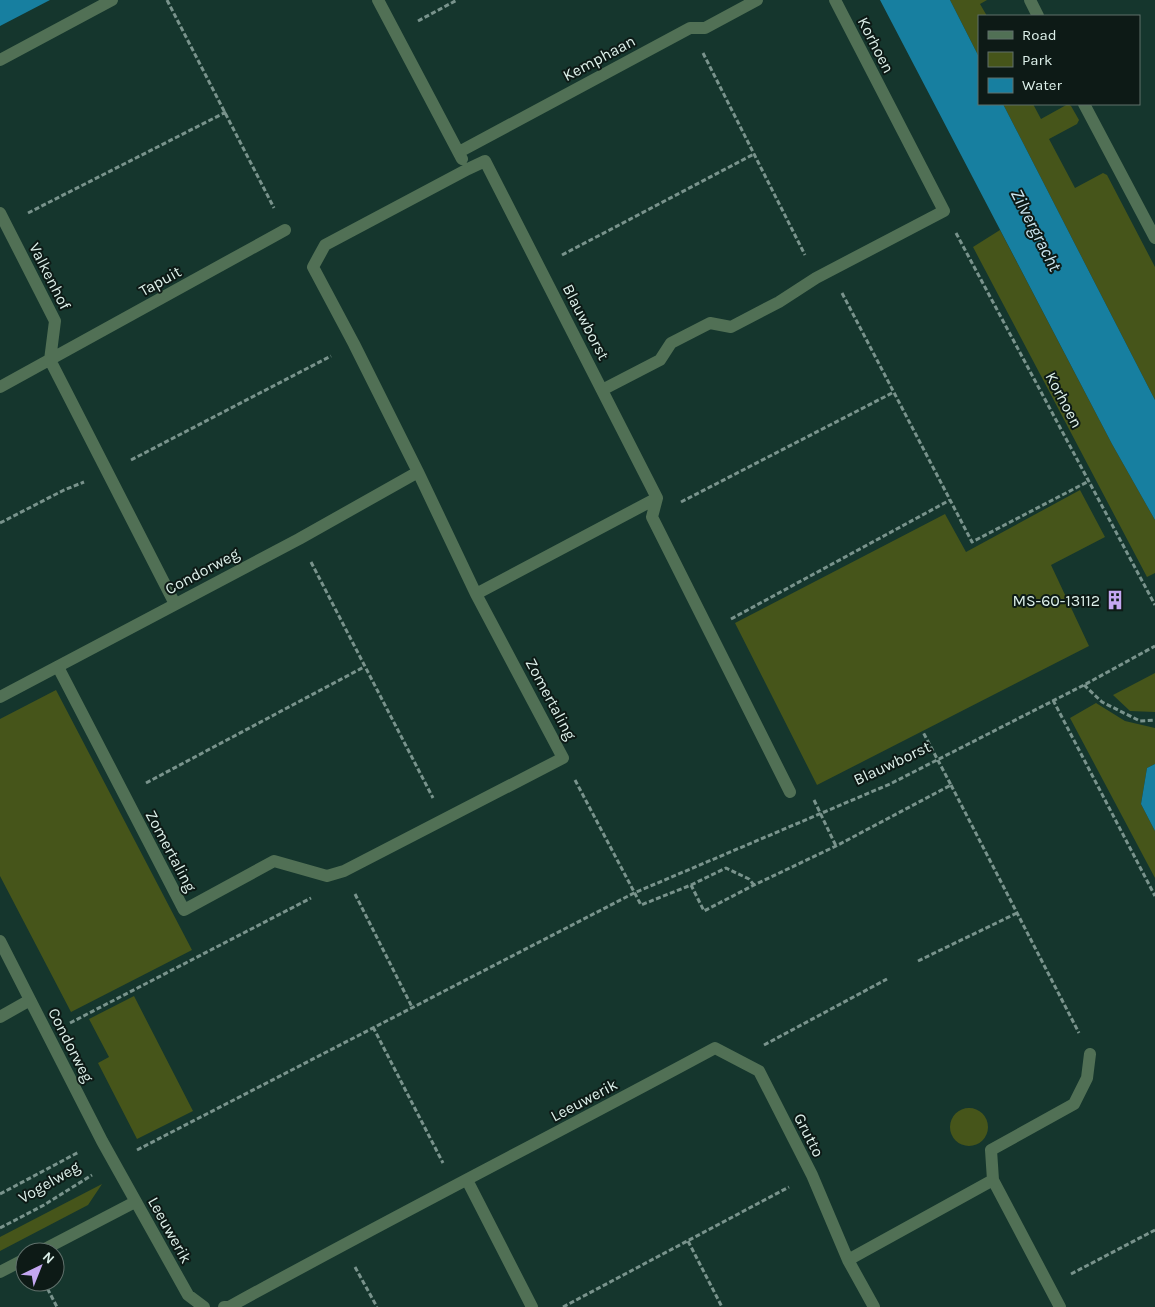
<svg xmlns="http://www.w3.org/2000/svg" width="1155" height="1307" viewBox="0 0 1155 1307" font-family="Karla,sans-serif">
<rect width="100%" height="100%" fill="#15362d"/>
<path fill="#46551a" d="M950,0H987L980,4L987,16H979V57Z
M1003,104H1033L1041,119L1068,104L1071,106L1079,120L1077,124L1049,139L1075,188L1103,173L1107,175L1155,267V400Z
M1000,230L1112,444L1155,520V573L1147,577L973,247Z
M1080,490L1105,537L1051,565L1089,646L817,785L735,623L945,514L966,552Z
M1155,673V712L1130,711L1113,695Z
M56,690L192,950L71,1012L0,876V719Z
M1096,703L1125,721L1155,728V764L1147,768L1141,804L1155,831V878L1070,718Z
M134,996L193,1111L137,1139L98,1063L109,1057L89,1019Z
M950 1127a19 19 0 1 1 38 0a19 19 0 1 1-38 0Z
M102,1184L88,1205L0,1251V1237Z"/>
<path fill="#177fa0" d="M0,0H50L0,26Z
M880,0H950L979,57V104H1003L1155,400V520L1112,444Z
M1155,764V831L1141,804L1147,768Z"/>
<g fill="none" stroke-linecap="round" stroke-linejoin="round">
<path stroke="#79938c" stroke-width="3" stroke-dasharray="5 2.5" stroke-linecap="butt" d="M167,0L274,208
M418,21L457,0
M703,53L805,255
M28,213L226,112
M956,233L1155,605
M562,255L754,154
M842,293L972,542L1089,481
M131,460L331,356
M681,502L894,392
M0,523L64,490L84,482
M311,562L433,798
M731,619L950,500
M1084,685L1102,702L1140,721L1155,720
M1053,700L1155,896
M575,780L641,905L691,885L704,911L752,886L836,846L951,785L923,732
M146,783L364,667
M951,785L1079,1033
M814,800L836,846
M691,885L726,868L749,879L754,885
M355,894L412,1007
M918,961L1017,913
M70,1023L311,898
M373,1027L443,1163
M764,1045L887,979
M137,1150L634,893L890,784L1084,685L1155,646
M0,1194L79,1152
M0,1228L44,1205L92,1175
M688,1241L722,1307
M355,1267L377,1307
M1071,1274L1155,1230
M44,1282L57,1307
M563,1307L789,1187"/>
<path stroke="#517055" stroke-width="12" d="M378,0L462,159
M1030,0L1038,16
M0,60L112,0
M1084,104L1155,238
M459,152L690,28H705L757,0
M0,213L55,321L50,360
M50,360L175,604
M0,387L285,230
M602,390L660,360L671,343L710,323L731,327L779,302L816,278L944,211L835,0
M476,594L657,498
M58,667L184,910L274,861L327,876L344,871L563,758L476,594L418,472L354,344L313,267L325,245L468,169L485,161L657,498L652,517L790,792
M0,697L299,539L418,472
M0,941L102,1141L188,1295L204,1307
M0,1017L30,1000
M467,1180L532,1307
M39,1252L135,1202
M848,1260L993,1180
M0,1272L25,1259
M224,1307H229C390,1218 554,1135 715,1048L759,1071L812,1175L848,1260L874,1307
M1060,1307L993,1180L991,1150L1074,1104L1087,1078L1090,1054"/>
</g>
<defs>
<symbol id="building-bare" viewBox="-9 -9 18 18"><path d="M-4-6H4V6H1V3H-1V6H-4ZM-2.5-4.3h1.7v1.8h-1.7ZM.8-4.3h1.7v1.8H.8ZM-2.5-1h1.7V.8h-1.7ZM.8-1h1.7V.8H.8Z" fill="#c4a7f1" stroke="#0d1a16" stroke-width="2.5" paint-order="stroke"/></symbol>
</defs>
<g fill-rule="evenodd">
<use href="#building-bare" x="1101" y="586" width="28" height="28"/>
</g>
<g text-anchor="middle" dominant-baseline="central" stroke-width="4" stroke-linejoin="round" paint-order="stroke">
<g font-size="16" fill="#ddf0ea" stroke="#0d1a16">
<text transform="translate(876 45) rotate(63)">Korhoen</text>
<text transform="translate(599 58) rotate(-28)">Kemphaan</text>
<text transform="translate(50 276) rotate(63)">Valkenhof</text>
<text transform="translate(160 281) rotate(-29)">Tapuit</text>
<text transform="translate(586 322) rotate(63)">Blauwborst</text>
<text transform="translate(1064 400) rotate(62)">Korhoen</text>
<text transform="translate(202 571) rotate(-28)">Condorweg</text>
<text transform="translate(551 699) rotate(62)">Zomertaling</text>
<text transform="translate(892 763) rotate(-25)">Blauwborst</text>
<text transform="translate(171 851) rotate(62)">Zomertaling</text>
<text transform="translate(71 1045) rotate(63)">Condorweg</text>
<text transform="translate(584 1100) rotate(-28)">Leeuwerik</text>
<text transform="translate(809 1135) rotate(63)">Grutto</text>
<text transform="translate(49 1182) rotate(-30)">Vogelweg</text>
<text transform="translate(170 1230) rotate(61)">Leeuwerik</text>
</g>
<g font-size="16" fill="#ddf0ea" stroke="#0d1a16" text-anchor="end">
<text x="1100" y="600">MS-60-13112</text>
</g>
<g font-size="18" font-style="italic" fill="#cce6f0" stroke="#0d1a16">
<text transform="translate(1036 230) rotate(63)">Zilvergracht</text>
</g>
</g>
<rect x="978" y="15" width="162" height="90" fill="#0d1a16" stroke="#60706b"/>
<rect x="988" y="31" width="25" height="8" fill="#517055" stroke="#60706b"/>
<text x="1022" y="40" font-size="15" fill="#ddf0ea">Road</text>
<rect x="988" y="52" width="25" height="15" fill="#46551a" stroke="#60706b"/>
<text x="1022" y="65" font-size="15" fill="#ddf0ea">Park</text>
<rect x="988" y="78" width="25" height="15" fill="#177fa0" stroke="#60706b"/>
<text x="1022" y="90" font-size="15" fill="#ddf0ea">Water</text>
<g transform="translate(40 1267) rotate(43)"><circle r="24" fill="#0d1a16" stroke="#60706b"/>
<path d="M0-4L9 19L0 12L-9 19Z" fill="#c4a7f1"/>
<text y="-8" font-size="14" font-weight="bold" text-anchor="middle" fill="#ddf0ea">N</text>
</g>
</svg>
